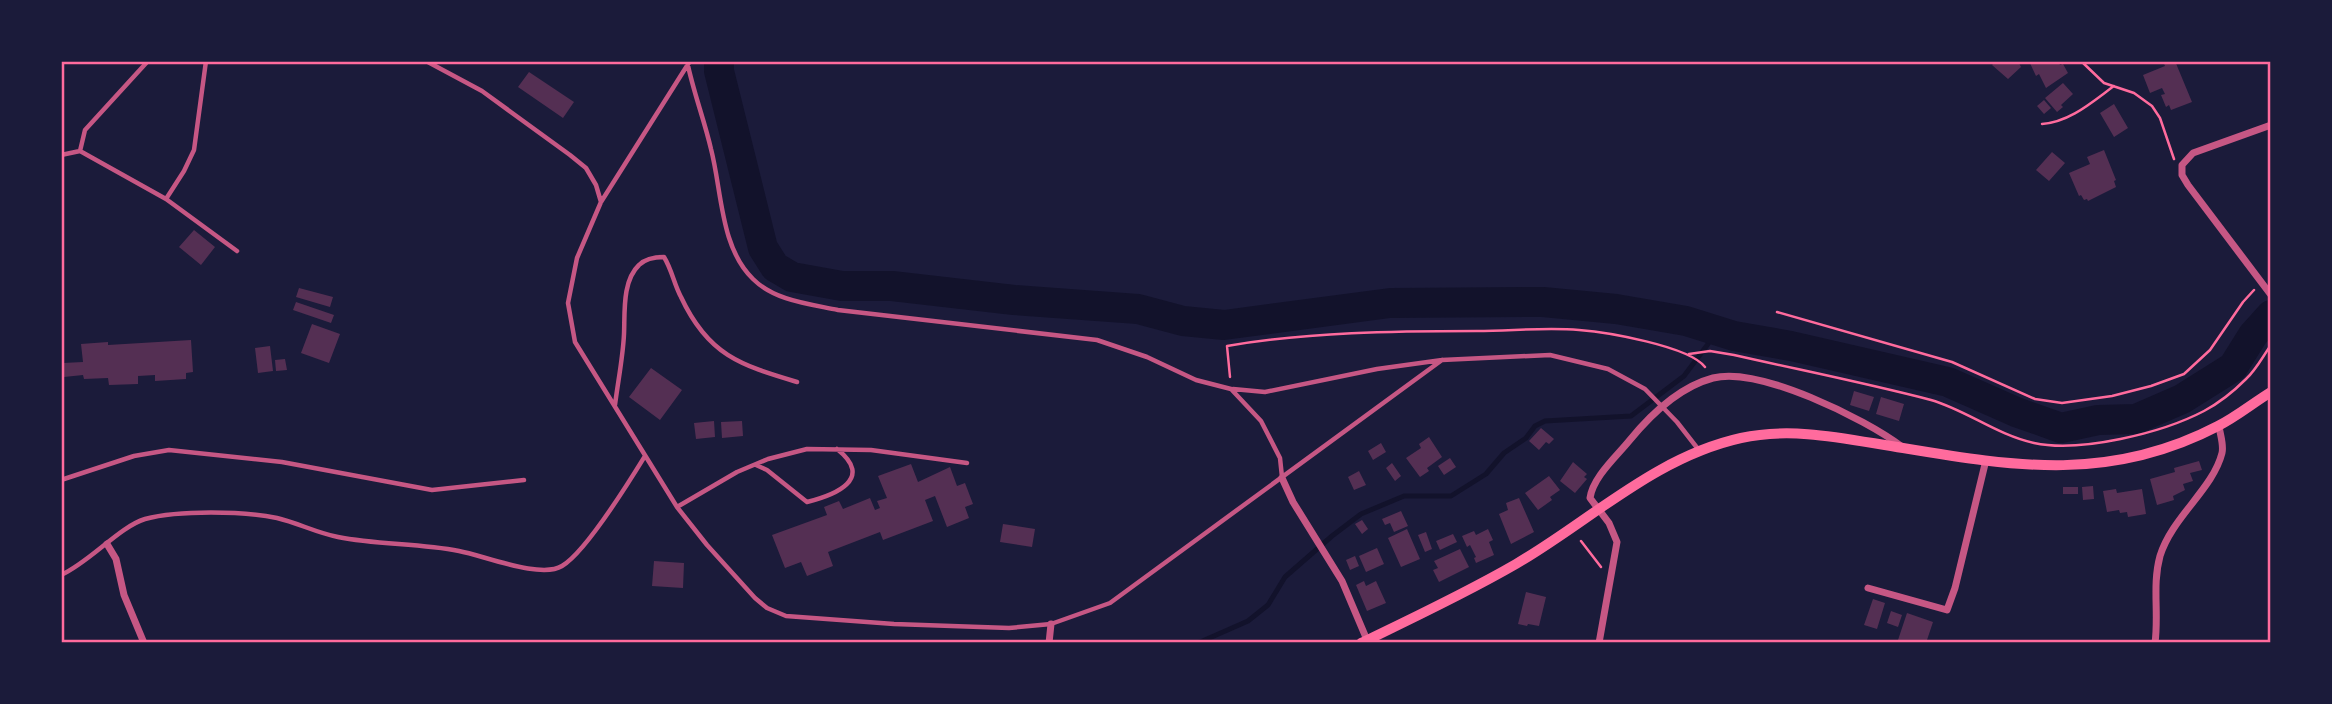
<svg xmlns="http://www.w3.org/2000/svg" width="2332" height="704" viewBox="0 0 2332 704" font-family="'IBM Plex Serif',serif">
<rect width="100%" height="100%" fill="#1b1b3a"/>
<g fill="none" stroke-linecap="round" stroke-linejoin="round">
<path stroke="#12122b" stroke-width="5" d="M1198,643L1248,621L1268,605L1285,577L1332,536L1361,514L1404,496H1451L1486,474L1504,453L1526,438L1535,426L1545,421L1631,416L1684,376L1708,344L1710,328"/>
<path stroke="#12122b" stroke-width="30" d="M719,61V71L763,248L775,267L792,277L842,286H892L1014,300L1138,309L1183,321L1224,325L1390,303L1543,302L1616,309L1686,321L1734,336L1791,346L1948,382L2016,412L2061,428L2098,420L2136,419L2182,399L2233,367L2253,335L2271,315"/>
</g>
<path fill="#542f53" d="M1996,61H2018L2021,67L2008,79L1992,65Z
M2029,61H2058L2060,65L2063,64L2068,73L2046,88L2039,74L2036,76Z
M2163,61H2175L2192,102L2171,110L2169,105L2166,107L2161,95L2165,94L2162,88L2150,93L2143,75L2165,66Z
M529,72L574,102L563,118L518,87Z
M2063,83L2073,94L2061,105L2063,107L2057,112L2045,98Z
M2044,100L2051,108L2044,114L2037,106Z
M2114,104L2128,128L2114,137L2100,113Z
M2104,150L2116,180L2114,181L2116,187L2088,201L2087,199L2084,200L2081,195L2079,196L2069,173L2090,164L2087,157Z
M2052,152L2065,163L2049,181L2036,170Z
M194,230L215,247L201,265L179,247Z
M299,288L333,297L330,307L296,297Z
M296,302L334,315L331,323L293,310Z
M312,324L340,334L329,363L301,353Z
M191,340L193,372L186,373V379L155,381V375L138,376V384L109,385L108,378L84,379L83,375L64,377L63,363L83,362L81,344L108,342V345Z
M270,346L273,371L258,373L255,348Z
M285,359L287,370L276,371L275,360Z
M651,368L682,390L660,420L629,397Z
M1854,391L1874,397L1869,411L1850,405Z
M1881,397L1904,404L1899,421L1876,414Z
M714,421L715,437L696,439L694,423Z
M742,421L743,436L722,438L721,422Z
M1541,428L1554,439L1549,444L1546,442L1539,450L1529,441Z
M1429,437L1442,457L1427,468L1429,471L1420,477L1406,458L1421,448L1419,444Z
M1381,443L1386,452L1373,460L1368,451Z
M1450,458L1456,467L1444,475L1438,466Z
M2199,461L2202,470L2190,473L2193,481L2183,484L2185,490L2173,496L2174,500L2157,505L2150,479L2175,472L2174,468Z
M1573,462L1587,474L1584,477L1587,479L1575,493L1560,481Z
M1392,463L1401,476L1395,481L1386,468Z
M911,464L918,482L950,467L957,486L965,483L973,504L965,507L969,518L947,527L935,496L925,500L933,521L883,540L880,532L828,552L833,566L807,576L801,562L785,568L772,535L827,515L824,507L839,501L843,509L870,498L875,510L880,508L877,501L887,498L878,476Z
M1359,471L1366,485L1354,490L1348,477Z
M1549,476L1560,490L1550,497L1552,500L1538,510L1525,493Z
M2093,486L2094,499L2083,500L2082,487Z
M2063,487H2078V494H2063Z
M2116,489L2117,493L2142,489L2146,514L2128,517L2127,512L2120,513L2119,510L2107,512L2103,491Z
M1519,498L1534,532L1511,544L1499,514L1508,510L1506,503Z
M1401,511L1408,526L1394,532L1390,523L1385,525L1382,519Z
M1362,520L1368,529L1362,534L1355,524Z
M1003,524L1035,529L1032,547L1000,542Z
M1407,529L1420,559L1401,567L1388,538Z
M1488,529L1493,540L1489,542L1494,555L1476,563L1474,558L1476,557L1470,545L1467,547L1462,536L1474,531L1476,535Z
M1426,532L1432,549L1425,552L1418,535Z
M1453,534L1457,542L1440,550L1436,541Z
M1377,548L1384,564L1366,572L1359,556Z
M1460,549L1469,567L1439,582L1433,570L1438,568L1434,561Z
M1355,556L1359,566L1350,570L1346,560Z
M654,561L684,563L683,588L652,586Z
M1364,581L1366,586L1376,581L1386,603L1367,611L1356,585Z
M1526,592L1546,597L1539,626L1528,624L1527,626L1518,624Z
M1873,599L1885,603L1877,629L1864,625Z
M1891,611L1902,615L1898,627L1887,623Z
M1907,613L1933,622L1926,643H1897Z"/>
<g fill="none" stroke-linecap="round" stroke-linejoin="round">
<path stroke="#ff6b9d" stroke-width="2.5" d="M2081,61L2104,83L2134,93L2152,106L2160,118L2174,159
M2042,124C2070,122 2092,102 2114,86
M1777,312L1952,362L2035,399L2062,403L2112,396L2151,386L2184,374L2210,350L2243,302L2254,290
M1689,354L1710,351L1734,355C1800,370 1866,383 1931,400C1966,410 1997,435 2034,443C2080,453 2162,433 2204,411C2219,403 2234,391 2246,379C2256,370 2263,356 2271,345
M1230,377L1227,346C1309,332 1394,331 1477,331C1511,331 1545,327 1579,330C1606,332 1689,346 1705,367
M1581,541L1601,567"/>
<path stroke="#c65784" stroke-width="4.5" d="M426,61L482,91L570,155L586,168L596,185L601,202
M687,61C693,91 704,119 711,149C722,191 720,247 753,279C775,301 810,304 838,310L1097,340L1147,357L1196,380L1231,389L1261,421L1280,458L1282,477
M690,61L601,202L577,258L568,303L575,342L677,507L707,545L755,598L767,608L786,616L894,624L1009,628L1051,624L1110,603L1442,360
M80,151L85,130L148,61
M61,155L80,151L166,199L237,251
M166,199L184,171L194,150L206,61
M1233,389L1265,392L1377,369L1442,360L1550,355L1608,369L1645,389L1677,422L1698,449
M615,405C618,381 623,357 624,334C625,313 622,281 639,265C646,258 655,257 664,257C672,270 674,284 681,297C708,355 740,365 797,382
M756,465L767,470L807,502C835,495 875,479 837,449
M61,480L134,456L169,450L282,462L432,490L524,480
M677,507L737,472L768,459L807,449L871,450L967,463
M61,575C90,562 119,527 145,519C179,510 243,511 277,518C298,523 317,533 338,537C378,545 419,543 459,551C485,556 541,579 562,566C586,552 629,482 645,456"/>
<path stroke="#c65784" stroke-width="7" d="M2271,125L2193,153L2182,165V175L2188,185L2271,295
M1282,478L1293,502L1342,581L1367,640
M107,544L116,559L124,595L144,643
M1868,588L1947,610L1955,588L1986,460
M1049,643L1051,624
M1599,643L1617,542L1609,523L1590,498C1593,477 1616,457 1629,441C1651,414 1679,387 1713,378C1759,366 1865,419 1901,446
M2155,643C2159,613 2152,585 2160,556C2172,517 2213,489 2222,453C2224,445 2220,434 2219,426"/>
<path stroke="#ff6b9d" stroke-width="10" d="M1361,643C1413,618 1466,593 1516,564C1590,521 1655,457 1741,438C1795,426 1850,440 1903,448C2017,467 2111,482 2218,426C2236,417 2253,403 2271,392"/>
</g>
<rect width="2332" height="704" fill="none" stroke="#1b1b3a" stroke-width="126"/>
<rect x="63" y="63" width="2206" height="578" fill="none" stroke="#ff6b9d" stroke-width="2.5"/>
</svg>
